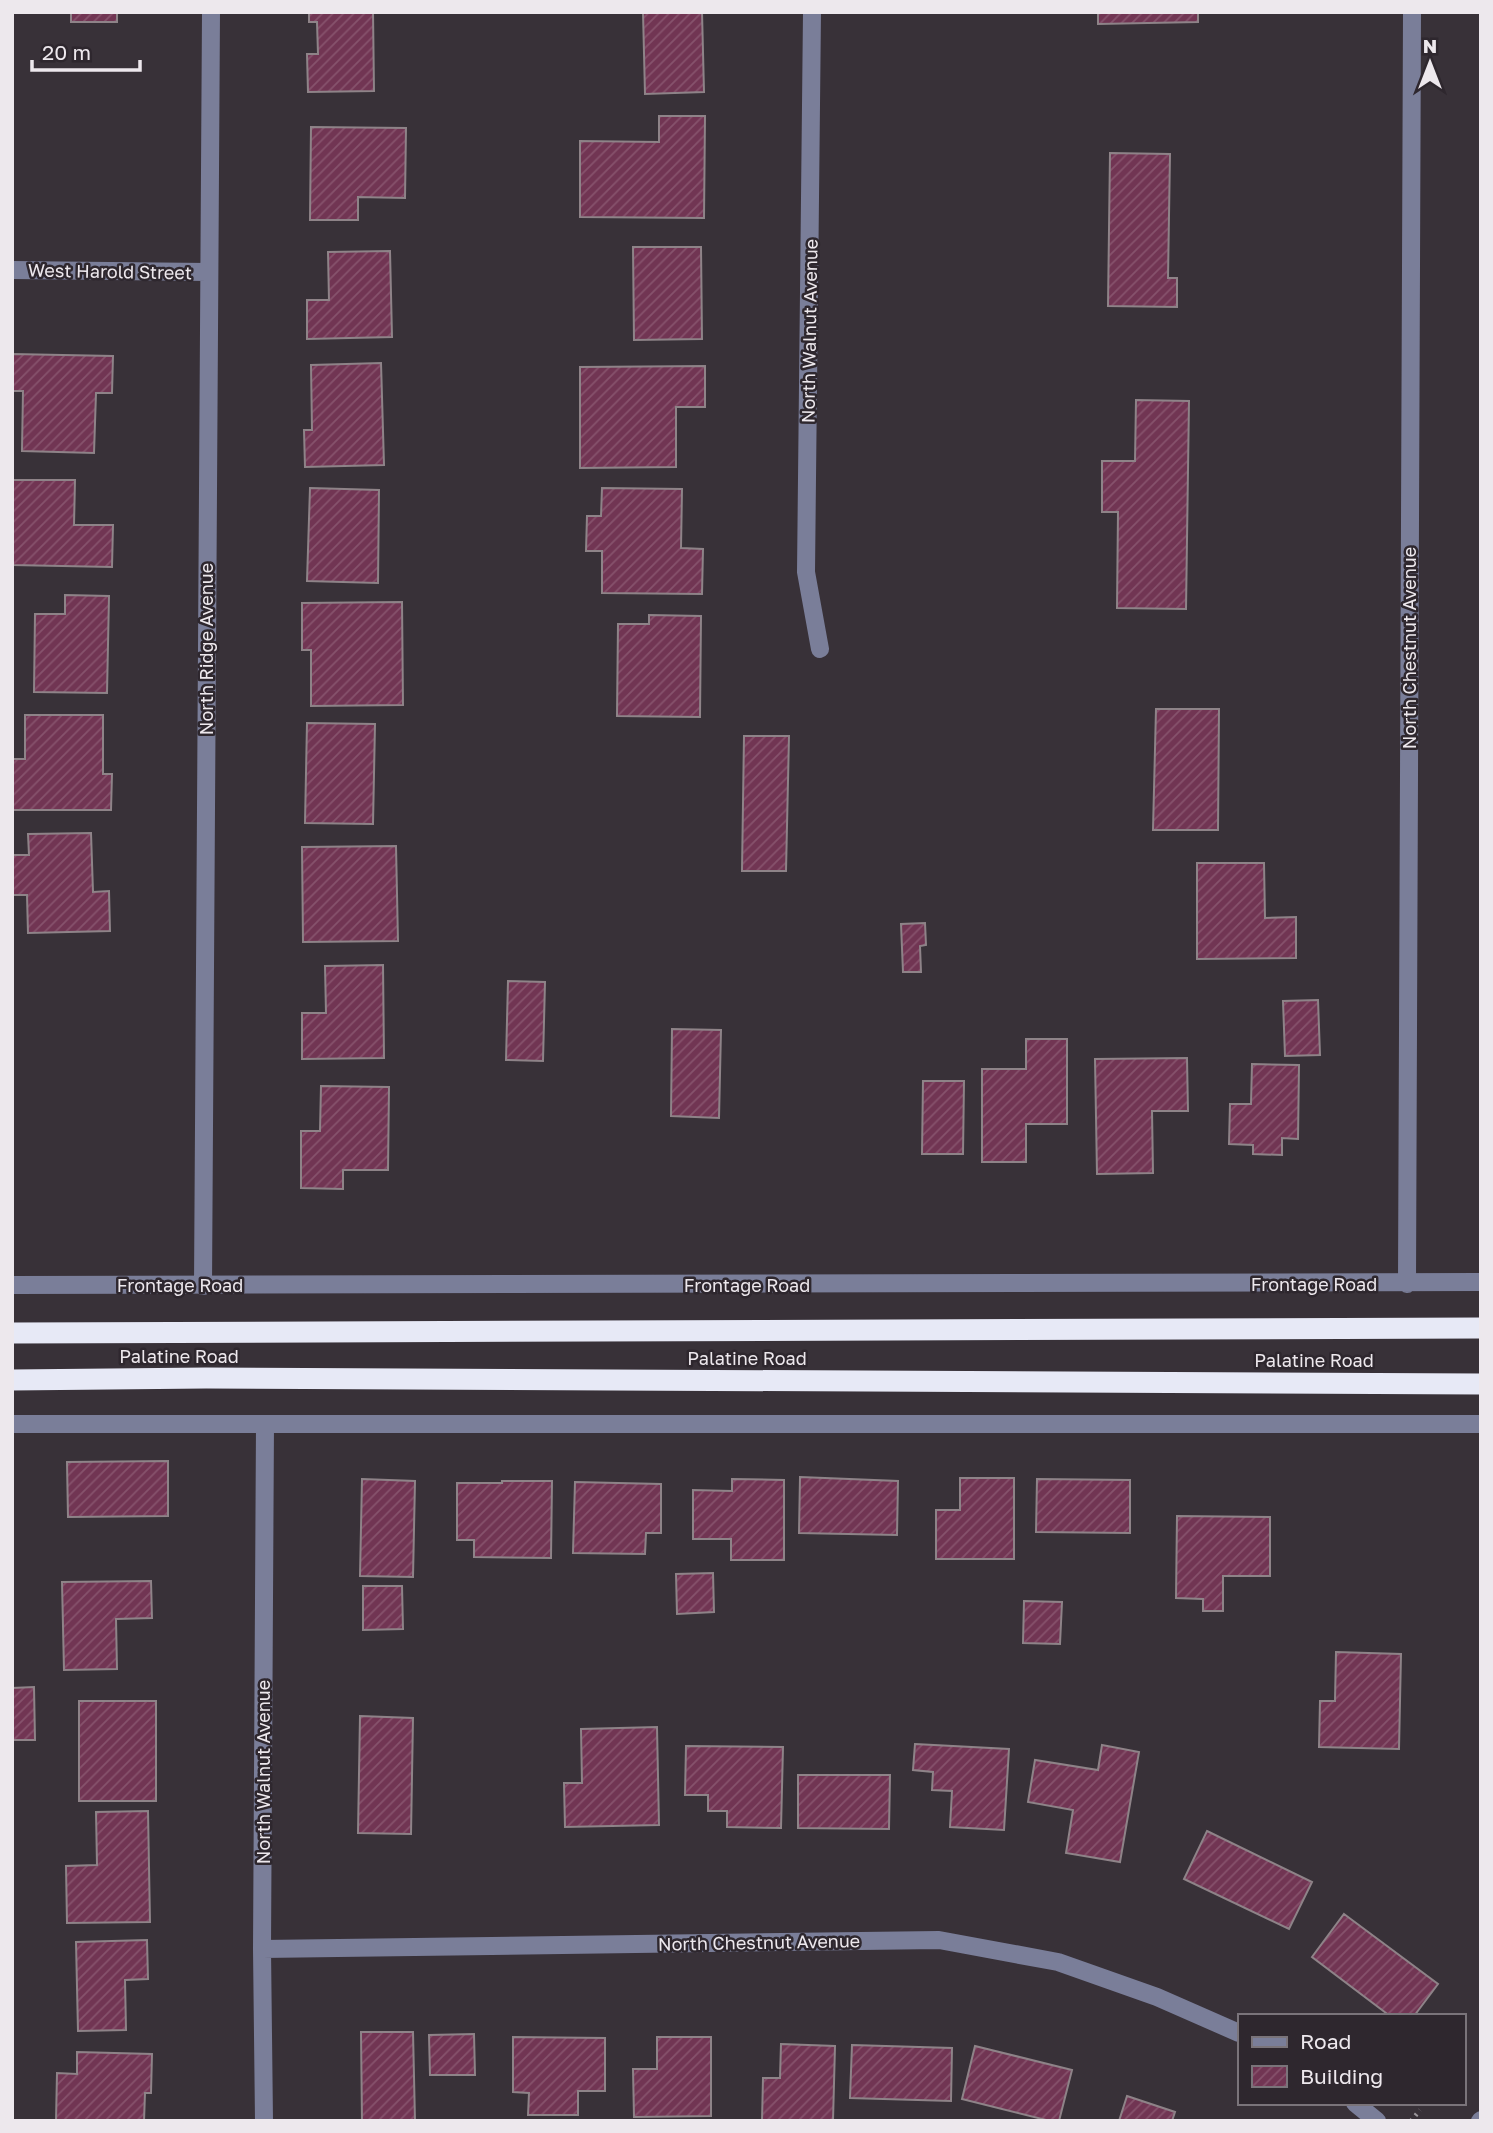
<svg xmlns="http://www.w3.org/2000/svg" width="1493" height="2133" viewBox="0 0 1493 2133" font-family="'Golos Text',sans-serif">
<defs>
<pattern id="building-hatch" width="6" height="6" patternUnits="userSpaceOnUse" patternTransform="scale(1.75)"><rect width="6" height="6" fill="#713553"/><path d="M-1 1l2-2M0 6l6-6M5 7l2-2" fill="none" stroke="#86526c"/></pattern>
</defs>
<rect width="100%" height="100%" fill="#383138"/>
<path fill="url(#building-hatch)" stroke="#8e8388" stroke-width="2" d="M71,12H117V22H71Z
M309,12H373L374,91L308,92L307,54H318L317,22H309Z
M643,12H702L704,92L645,94Z
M1098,12H1198V22L1098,24Z
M659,116H705L704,218L580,217V141L659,142Z
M311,127L406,128L405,198L358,197V220H310Z
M1110,153L1170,154L1168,278H1177V307L1108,306Z
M633,247H701L702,339L634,340Z
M390,251L392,337L307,339V300H329L328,252Z
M12,354L113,356L112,393H96L94,453L22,451L23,391H12Z
M381,363L384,465L305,467L304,430H312L311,365Z
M705,366V407H676V467L580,468V367Z
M1136,400L1189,401L1186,609L1117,608L1118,512H1102V461H1135Z
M12,480H75L74,525H113L112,567L12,565Z
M310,488L379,490L378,583L307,581Z
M602,488L682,489L681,548L703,549L702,594L602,593V551H586L587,516H601Z
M65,595L109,596L107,693L34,692L35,614H65Z
M402,602L403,705L311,706V650H302V603Z
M649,615L701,616L700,717L617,716L618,624H649Z
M1156,709H1219L1218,830H1153Z
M25,715H103V774H112L111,810H12V759H25Z
M307,723L375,724L373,824L305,823Z
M744,736H789L786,871H742Z
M91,833L93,892L109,891L110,931L28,933L27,895H13L12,855H29L28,834Z
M396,846L398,941L303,942L302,847Z
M1197,863H1264L1265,918L1296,917V958L1197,959Z
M925,923L926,945L920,946L921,972H903L901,924Z
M383,965L384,1058L302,1059V1013H326L325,966Z
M508,981L545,982L543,1061L506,1060Z
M1318,1000L1320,1055L1285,1056L1283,1001Z
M672,1029L721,1030L719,1118L671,1116Z
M1026,1039H1067V1124H1026V1162H982V1069H1026Z
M1187,1058L1188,1111H1152L1153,1173L1097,1174L1095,1059Z
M1252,1064L1299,1065L1298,1139L1282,1138V1155L1253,1154V1145L1229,1144L1230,1104H1251Z
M923,1081H964L963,1154H922Z
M321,1086L389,1087L388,1170H343V1189L301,1188V1131H320Z
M168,1461V1516L68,1517L67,1462Z
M800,1477L898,1481L897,1535L799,1533Z
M960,1478H1014V1559H936V1510H960Z
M362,1479L415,1481L413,1577L360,1576Z
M732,1479L784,1480V1560H731V1539H693V1490L732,1491Z
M1037,1479L1130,1480V1533L1036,1532Z
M502,1481H552L551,1558L474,1557V1540H457V1483H502Z
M575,1482L661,1484V1533H646L645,1554L573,1553Z
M1177,1516L1270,1517V1576H1223V1611H1203V1599L1176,1598Z
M713,1573L714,1612L677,1614L676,1574Z
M151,1581L152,1618L116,1619L117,1669L64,1670L62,1582Z
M363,1586H402L403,1629L363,1630Z
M1024,1601L1062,1602L1060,1644L1023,1643Z
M1336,1652L1401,1654L1399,1749L1319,1747L1320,1701H1335Z
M34,1687L35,1740H12V1688Z
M79,1701H156V1801H79Z
M360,1716L413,1718L411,1834L358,1833Z
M657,1727L659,1825L565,1827L564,1783H582L581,1729Z
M915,1744L1009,1749L1004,1830L950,1827L952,1791L932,1790L933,1772L913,1770Z
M1102,1745L1139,1752L1120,1862L1066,1853L1073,1810L1028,1802L1035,1760L1098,1770Z
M686,1746L783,1747L781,1828L727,1827V1811H708V1795H685Z
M798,1775H890L889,1829L798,1828Z
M148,1811L150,1922L67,1923L66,1866L97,1865L96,1812Z
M1207,1831L1312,1882L1289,1929L1184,1879Z
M1344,1914L1438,1984L1414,2016H1390L1312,1957Z
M147,1940L148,1979L125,1980L126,2030L78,2031L76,1942Z
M361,2032H413L415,2121H362Z
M474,2034L475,2075H430L429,2035Z
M513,2037L605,2038V2091H578V2115H528L529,2093L513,2092Z
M657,2037H711V2116L634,2117L633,2069H657Z
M781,2044L835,2046L833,2121H762L763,2078H780Z
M852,2045L952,2048L951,2101L850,2098Z
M975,2046L1072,2070L1059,2121H1050L962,2099Z
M77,2052L152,2054L151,2093H145L144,2121H56L57,2073L77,2074Z
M1127,2096L1175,2112L1172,2121H1119Z"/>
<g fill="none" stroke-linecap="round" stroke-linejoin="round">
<path stroke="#9b969b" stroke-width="4.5" stroke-dasharray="2 5" stroke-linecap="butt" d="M1411,2121L1420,2110"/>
<path stroke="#7a7e99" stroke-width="18" d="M812,12L806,572L820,649
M12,270L208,272
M1407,1284L1412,12
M12,1285L1481,1282
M203,1286L211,12
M12,1424H1481
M262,1949L939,1940L1058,1962L1157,1997L1239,2033
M1355,2103L1377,2121
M264,2121L262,1949L265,1424
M1480,2121L1481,2120"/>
<path stroke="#e7e9f6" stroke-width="21" d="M12,1333L1481,1328
M12,1380L206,1378L1481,1384"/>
</g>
<g text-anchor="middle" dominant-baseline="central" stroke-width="5" stroke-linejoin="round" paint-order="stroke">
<g font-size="18" fill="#ede8ed" stroke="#2e272e">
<text transform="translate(110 271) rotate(1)">West Harold Street</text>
<text transform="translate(809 331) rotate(-89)">North Walnut Avenue</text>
<text transform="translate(1409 648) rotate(-90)">North Chestnut Avenue</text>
<text transform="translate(206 649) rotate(-90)">North Ridge Avenue</text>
<text x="1314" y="1284">Frontage Road</text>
<text x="180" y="1285">Frontage Road</text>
<text x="747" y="1285">Frontage Road</text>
<text x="179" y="1356">Palatine Road</text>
<text x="747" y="1358">Palatine Road</text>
<text x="1314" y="1360">Palatine Road</text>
<text transform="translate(263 1772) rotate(-90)">North Walnut Avenue</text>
<text transform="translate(759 1942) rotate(-1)">North Chestnut Avenue</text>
</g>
</g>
<rect width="1493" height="2133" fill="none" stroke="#ede8ed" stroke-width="28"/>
<rect x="1238" y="2014" width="228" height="91" fill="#2e272e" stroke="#7a747a" stroke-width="2"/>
<rect x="1252" y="2037" width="35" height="10" fill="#7a7e99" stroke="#7a747a" stroke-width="2"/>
<text x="1300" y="2049" font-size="21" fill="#ede8ed">Road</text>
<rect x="1252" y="2066" width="35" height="21" fill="url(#building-hatch)" stroke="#7a747a" stroke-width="2"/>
<text x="1300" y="2084" font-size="21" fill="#ede8ed">Building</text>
<g transform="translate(1430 63)" stroke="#2e272e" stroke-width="5" paint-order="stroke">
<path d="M0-5L12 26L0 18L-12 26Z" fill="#ede8ed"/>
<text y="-10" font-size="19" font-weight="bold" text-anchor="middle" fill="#ede8ed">N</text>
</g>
<path d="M32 60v10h108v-10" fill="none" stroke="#ede8ed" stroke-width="3.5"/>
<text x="42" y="60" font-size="21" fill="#ede8ed" stroke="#2e272e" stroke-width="5" paint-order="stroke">20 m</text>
</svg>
